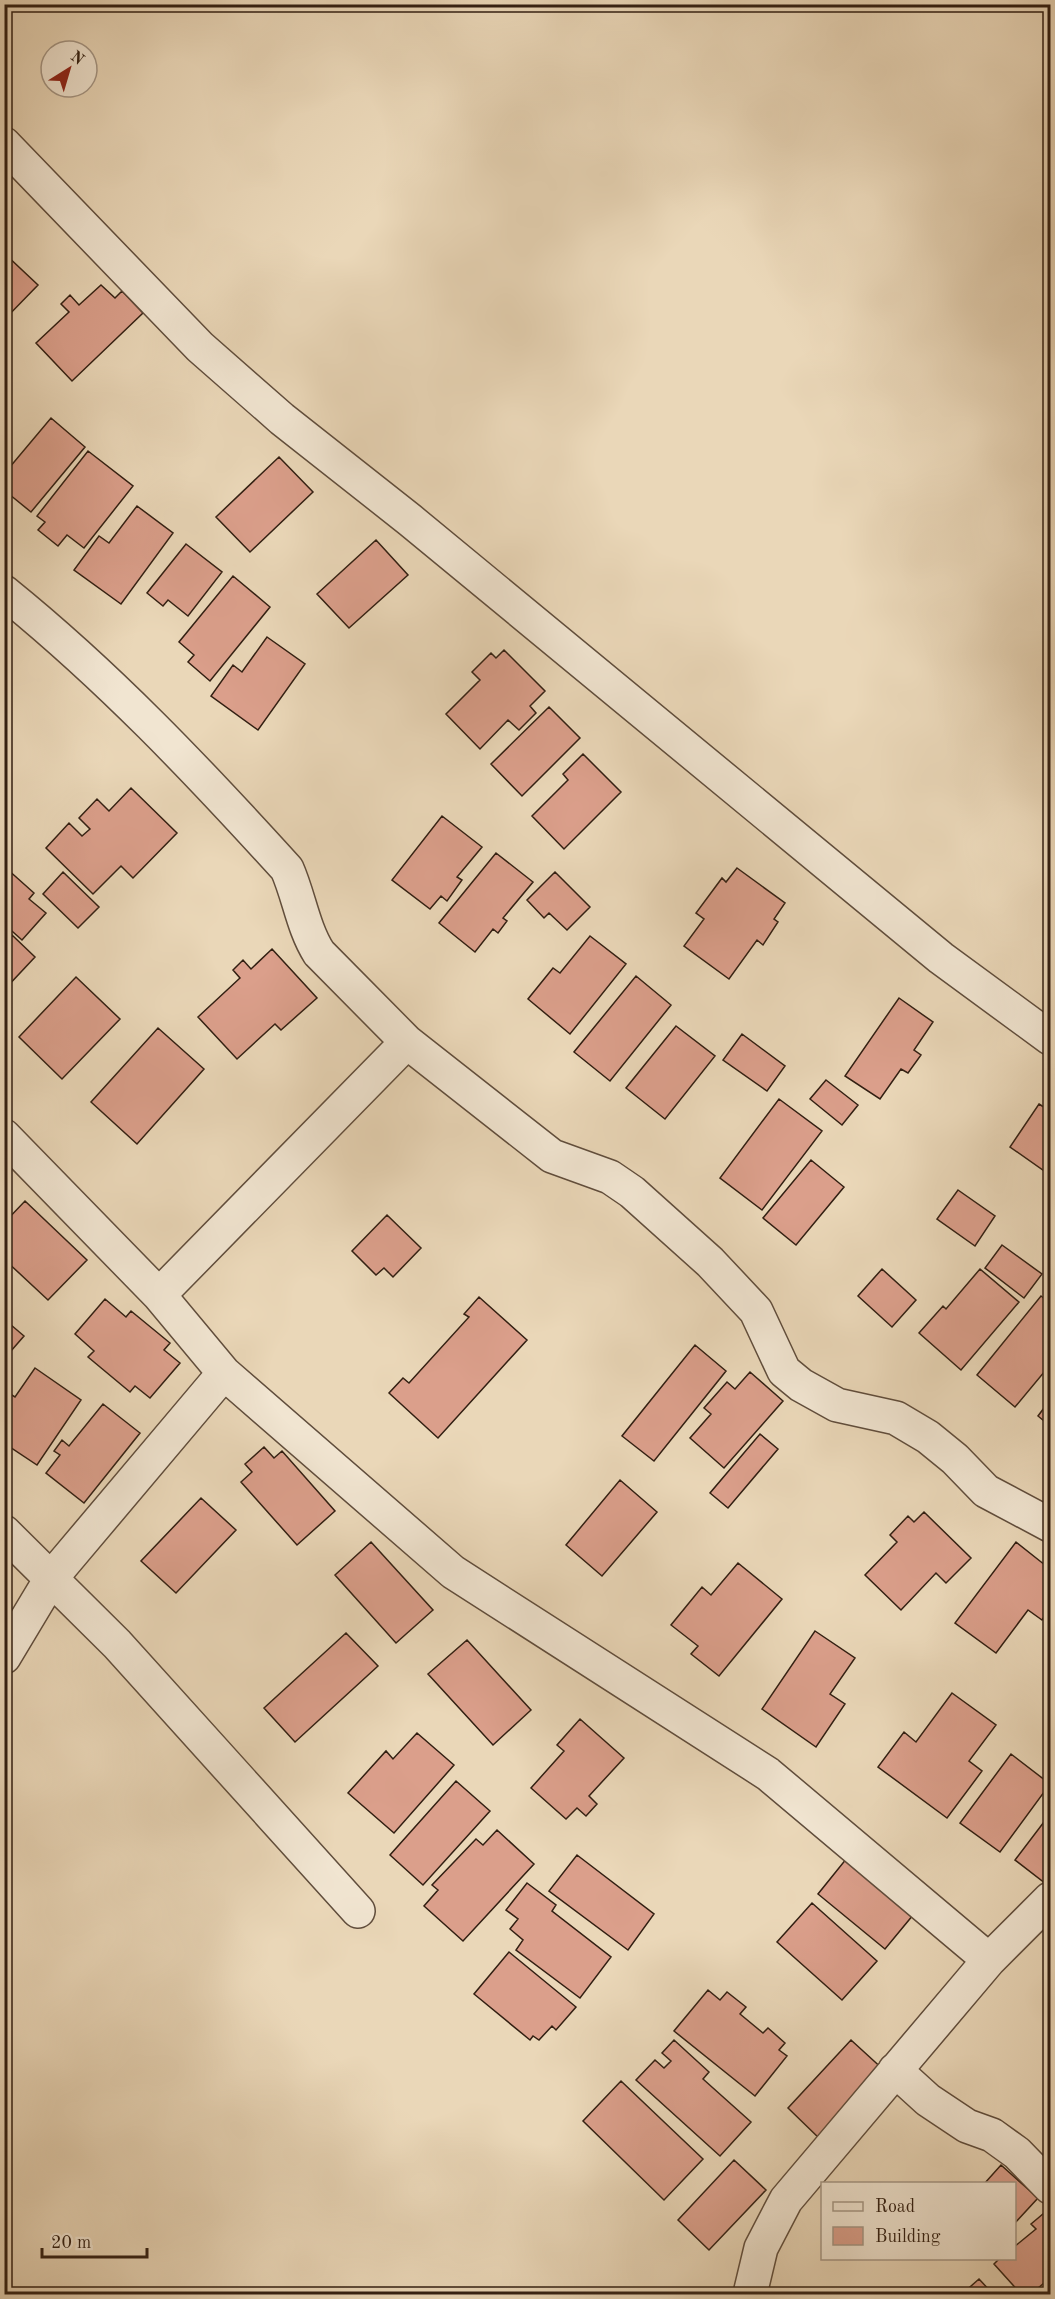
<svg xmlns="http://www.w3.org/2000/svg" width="1055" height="2299" viewBox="0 0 1055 2299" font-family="'Old Standard TT',serif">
<rect width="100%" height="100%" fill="#ead7b8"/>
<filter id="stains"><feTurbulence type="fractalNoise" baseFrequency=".00333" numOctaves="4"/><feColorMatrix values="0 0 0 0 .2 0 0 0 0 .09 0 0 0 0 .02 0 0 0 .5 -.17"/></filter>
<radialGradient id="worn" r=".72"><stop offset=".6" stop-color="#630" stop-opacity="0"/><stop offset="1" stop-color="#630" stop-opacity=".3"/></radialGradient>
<path fill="#db9f8b" stroke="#321f12" stroke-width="1.5" d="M4,253L38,285L4,320Z
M101,285L115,298L122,291L143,313L72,381L36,343L69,312L61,304L70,295L79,305Z
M51,418L85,447L31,512L4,490V474Z
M88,451L133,486L84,548L67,535L58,546L38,530L45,522L37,516Z
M279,457L313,492L250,552L216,517Z
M137,506L173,533L121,604L74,570L99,536L109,543Z
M376,540L408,575L349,628L317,594Z
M186,544L222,572L188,616L168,600L163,606L147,593Z
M233,576L270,607L210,681L188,662L194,655L179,642Z
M267,637L305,664L258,730L211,696L233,665L242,672Z
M504,650L545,691L530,706L536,713L519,730L508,720L480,749L446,714L480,680L472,672L491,653L496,658Z
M549,707L580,738L522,796L491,764Z
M583,754L621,792L564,849L532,816L568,780L563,774Z
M131,788L177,833L133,878L121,866L93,894L46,848L69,823L82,836L90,829L79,818L97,799L109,811Z
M442,816L482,847L457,877L462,880L447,901L441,896L430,909L392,880Z
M496,853L533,882L503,918L507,921L498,933L493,929L475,952L439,923Z
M6,868L34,893L29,899L46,913L22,940L4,924Z
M737,868L785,903L774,919L778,922L763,945L757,940L729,979L684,946L704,919L696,913L722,878L726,882Z
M63,872L99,907L78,928L43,894Z
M555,872L590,907L567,930L549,913L544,918L527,900Z
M12,935L35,957L4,990V944Z
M590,936L626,964L570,1034L528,999L553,968L560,973Z
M272,949L317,998L281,1030L275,1024L237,1059L198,1017L240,978L233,970L243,960L251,969Z
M636,976L671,1005L610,1081L574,1052Z
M76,977L120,1019L62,1079L19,1037Z
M899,998L933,1022L914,1050L921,1055L908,1073L901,1069L880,1099L845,1076Z
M676,1026L715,1056L665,1119L626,1088Z
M158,1028L204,1069L137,1144L91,1102Z
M742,1034L785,1066L767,1091L723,1060Z
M826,1080L858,1105L842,1125L810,1099Z
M779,1099L822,1131L762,1210L720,1178Z
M1039,1104L1050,1111V1175L1010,1147Z
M811,1160L844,1187L796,1245L763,1218Z
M958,1190L995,1216L975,1246L937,1219Z
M25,1201L87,1260L48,1300L4,1259V1223Z
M387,1215L421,1248L393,1277L384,1268L376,1275L352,1251Z
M1002,1245L1042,1274L1024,1298L985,1268Z
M882,1269L916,1300L892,1327L858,1296Z
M980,1269L1019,1302L961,1370L919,1333L943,1306L946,1309Z
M1041,1296L1050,1303V1365L1015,1407L977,1375Z
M479,1297L527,1340L438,1438L389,1393L403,1378L409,1383L469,1317L464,1314Z
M105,1299L126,1317L131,1311L170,1343L164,1350L180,1363L150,1398L135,1386L130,1392L88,1357L94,1351L75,1334Z
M4,1319L24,1336L4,1359Z
M695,1345L726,1371L654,1461L622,1436Z
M35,1368L81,1400L37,1465L4,1443V1396L7,1392L15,1397Z
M750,1372L783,1401L724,1468L690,1438L711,1414L704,1408L727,1382L735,1389Z
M1050,1400V1426L1038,1416Z
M103,1404L140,1433L84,1503L46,1473L60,1455L54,1451L62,1440L69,1446Z
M760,1434L778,1449L728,1508L710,1493Z
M264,1447L274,1458L282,1451L335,1511L297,1545L241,1482L252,1472L245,1464Z
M620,1480L657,1512L602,1576L566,1545Z
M201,1498L236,1530L176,1593L141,1561Z
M924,1512L971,1558L946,1583L936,1573L901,1610L865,1575L897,1542L890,1535L908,1516L914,1522Z
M371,1542L433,1610L396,1643L335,1575Z
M1016,1542L1050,1569V1608L1042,1620L1028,1610L996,1653L955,1623Z
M738,1563L782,1599L719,1676L691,1654L698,1646L671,1625L702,1587L711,1595Z
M815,1631L855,1658L830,1694L845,1704L816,1747L762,1709Z
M346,1633L378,1666L295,1742L264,1708Z
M467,1640L531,1710L493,1745L428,1674Z
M952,1693L996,1725L969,1761L982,1771L947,1818L878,1767L904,1732L916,1742Z
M580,1719L624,1758L589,1796L597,1804L586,1816L577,1808L566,1819L531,1788L564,1751L557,1745Z
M417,1733L454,1765L394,1833L348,1793L386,1751L393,1759Z
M1011,1754L1050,1784L1000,1852L960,1823Z
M456,1781L490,1811L423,1885L390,1855Z
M1050,1814V1887L1015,1860Z
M497,1830L534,1864L463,1941L424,1906L438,1890L432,1885L476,1839L483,1845Z
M851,1853L918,1909L885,1949L818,1894Z
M577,1855L654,1914L628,1950L549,1891Z
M527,1883L556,1905L552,1911L611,1957L580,1998L516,1950L523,1940L510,1929L518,1919L506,1910Z
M812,1903L877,1961L842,2000L777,1942Z
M509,1952L576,2007L556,2030L552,2026L539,2040L533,2036L530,2040L474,1994Z
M708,1990L720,2000L727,1992L746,2007L740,2014L763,2033L768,2028L785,2043L779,2050L787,2056L755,2096L674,2031Z
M674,2040L709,2072L703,2079L751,2122L720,2156L636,2080L655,2060L664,2068L671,2061L662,2053Z
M851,2040L886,2072L822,2141L788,2108Z
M621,2081L703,2159L664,2200L583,2121Z
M734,2160L766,2190L709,2250L678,2220Z
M1001,2165L1038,2198L1014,2224V2184H984Z
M1050,2208V2278L1031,2294H1021L994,2264L1000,2258H1014V2247L1036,2229L1031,2224Z
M979,2279L993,2294H962Z"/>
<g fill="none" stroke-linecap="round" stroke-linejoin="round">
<defs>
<path id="minor" d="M4,144L200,347L282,419L410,520L941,958L1050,1038
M4,592C108,676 197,770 287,869C299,896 303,928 319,953L407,1042L552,1156L610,1177L632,1192L710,1262L756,1311L784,1371L801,1385L837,1405L896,1418L928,1437L955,1459L986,1491L1050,1525
M4,1136L159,1295L224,1373L453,1572L768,1774L989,1960
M159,1295L407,1042
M4,1532L117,1644L358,1911
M4,1657L52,1577L224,1373
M895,2070L928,2100L967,2126L992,2135L1017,2153L1050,2187
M750,2294L761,2248L786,2200L989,1960L1050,1899"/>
</defs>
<use href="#minor" stroke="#604d3c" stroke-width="36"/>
<use href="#minor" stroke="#f1e5d1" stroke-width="33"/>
</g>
<rect width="1055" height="2299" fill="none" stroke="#ead7b8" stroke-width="24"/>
<rect x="6" y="6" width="1043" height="2287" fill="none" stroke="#321f12" stroke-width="3"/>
<rect x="12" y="12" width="1031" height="2275" fill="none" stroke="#321f12" stroke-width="1.5"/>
<rect x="821" y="2182" width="195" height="78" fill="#f1e5d1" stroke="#a59685" stroke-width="1.5"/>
<rect x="833" y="2202" width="30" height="9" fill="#f1e5d1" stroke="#a59685" stroke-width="1.5"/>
<text x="875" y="2212" font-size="18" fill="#321f12">Road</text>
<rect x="833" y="2227" width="30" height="18" fill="#db9f8b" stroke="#a59685" stroke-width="1.5"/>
<text x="875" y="2242" font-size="18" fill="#321f12">Building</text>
<g transform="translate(69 69) rotate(37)"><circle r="28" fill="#f1e5d1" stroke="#a59685" stroke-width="1.5"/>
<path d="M0-4.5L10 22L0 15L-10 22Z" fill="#8f2418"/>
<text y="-9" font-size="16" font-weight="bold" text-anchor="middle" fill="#321f12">N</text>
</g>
<path d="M42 2248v9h105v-9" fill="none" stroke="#321f12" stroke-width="3"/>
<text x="51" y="2248" font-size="18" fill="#321f12" stroke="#f1e5d1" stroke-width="4.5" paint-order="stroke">20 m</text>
<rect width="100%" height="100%" filter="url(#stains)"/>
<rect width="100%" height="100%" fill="url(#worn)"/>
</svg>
